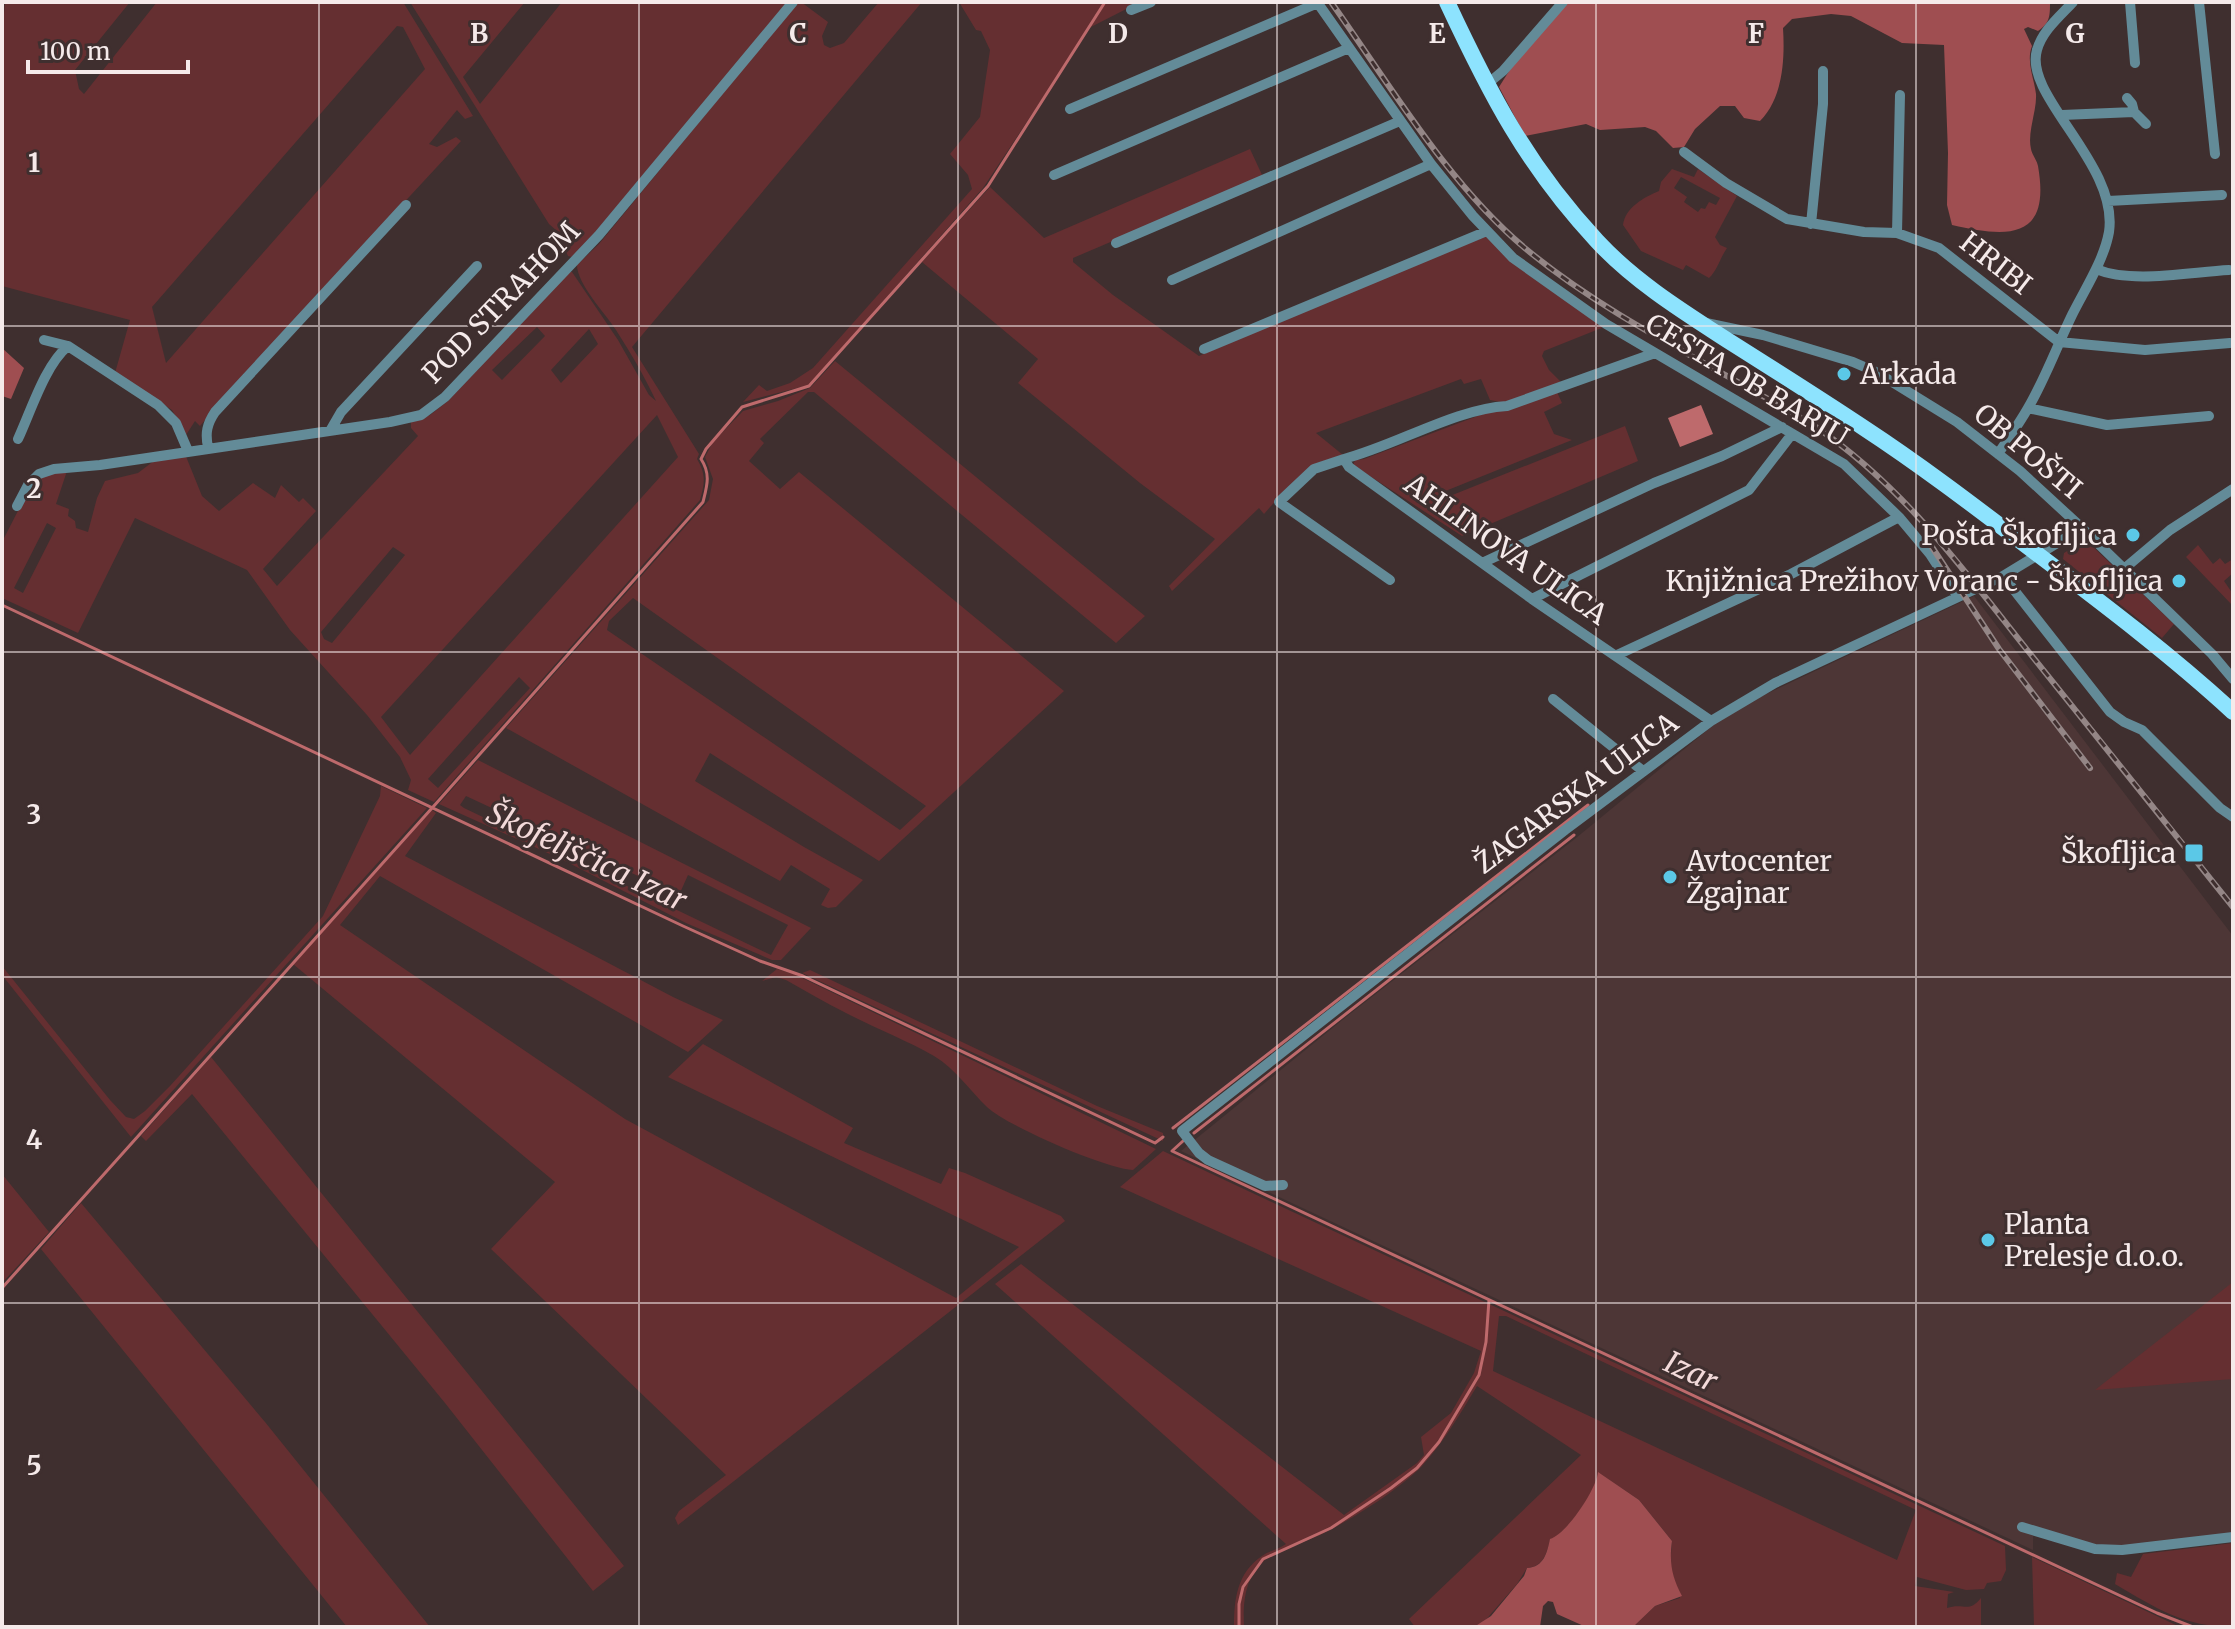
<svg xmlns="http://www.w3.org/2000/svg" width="2235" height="1629" viewBox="0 0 2235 1629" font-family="Merriweather,serif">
<rect width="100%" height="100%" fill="#3f2f2f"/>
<path fill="#4d3636" d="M1974,596L2233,936V1541L2142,1552L2033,1535V1550L1181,1151L1346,1017L1576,838L1716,723L1760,697Z"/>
<path fill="#652f31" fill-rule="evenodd" d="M5,2H130L75,70L79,89L84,94L157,2H403L473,116L465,119L457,110L429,144L437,147L456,137L461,141L232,388L200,426L195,421L186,435L172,410L115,373L130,320L2,286V37ZM397,26L403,27L425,69L166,363L152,307Z
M410,2H525L463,77L480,104L562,2H790L601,229L572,257L568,256L557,231L549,224Z
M798,2H801L828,22L822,36L824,45L830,48L844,43L879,2H922L632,347L699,454L697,459C706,474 705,483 700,500L434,802L408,790L411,780L400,757L367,715L290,630L247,570L135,518L78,633L2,598V542L21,505L42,476L67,471L56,504L69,509L68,516L75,521L76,528L88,532L97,498L105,481L138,473L159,457L185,454L202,496L219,511L253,483L275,498L281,485L299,502L303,498L316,511L263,569L277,586L418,436L411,428V422L430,415L448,401L569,272H572L618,340L649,395L656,401C645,377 630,352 616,330C605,313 577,284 577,265L599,244ZM537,327L545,336L502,380L492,370ZM589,329L598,344L561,383L551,370ZM657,415L678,457L410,755L381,717ZM47,523L56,528L23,593L14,588ZM393,547L405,555L332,643L324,639L321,632ZM519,677L530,688L438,788L428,779Z
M959,2H1140L1089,28L983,188L809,385L743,402L759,385L767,391L790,383L813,368L972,189L968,175L950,154L980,117L990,50L981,31L976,30Z
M1250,149L1263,177L1073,258V262L1113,295L1199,356L1480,237H1486L1530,276L1604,327L1544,351L1542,356L1549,370L1561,382L1506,403L1490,400L1481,379L1464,384L1461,379L1316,433L1343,455L1318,463L1285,490L1264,514L1259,508L1172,591L1169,586L1215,539L1140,483L1018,383L1038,359L922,262L990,187L1044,238Z
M1672,169L1694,177L1698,169L1737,196L1715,237L1720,245L1727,248C1720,258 1717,271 1709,278L1686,265L1683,270L1641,251L1623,225C1625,208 1644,197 1659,191L1661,182ZM1681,177L1720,198L1716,205L1709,202L1705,209L1701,208L1698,212L1684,202L1687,197L1674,188Z
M835,361L1145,616L1116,643L814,392H808L760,439L764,443L749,461L780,489L799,472L1064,691L879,861L710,753L695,781L804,847L863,880L836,907L828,908L821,905L830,889L791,865L780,881L506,728L709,500L713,479L705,457L713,442L743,411L778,401L810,388ZM633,598L926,806L900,830L607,630L609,621Z
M1557,392L1562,403L1544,412L1554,434L1572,440L1443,492L1445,498L1625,426L1638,461L1462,536L1353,465L1355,460L1364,459L1496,409Z
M2082,542L2089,543L2174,624L2162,638L2063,559L2064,553Z
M2198,545L2213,564L2220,558L2225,564L2233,559V573L2224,581L2233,594V606L2186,557Z
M478,760L811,928L781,960H772L686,923L561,859L439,804ZM466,796L679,895L688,875L788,925L771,955L464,808L460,805Z
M381,786L427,808L131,1137L2,975V966L110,1100L126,1117L134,1119L145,1111L170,1086L323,916L380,796Z
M432,810L436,813L405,856L673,997L723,1020L688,1052L380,876L340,925L625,1119L956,1298L1019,1247L668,1077L703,1044L853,1128L844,1143L941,1184L949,1168L965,1173L1061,1216L1065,1221L678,1525L675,1518L679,1511L726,1475L491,1249L555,1182L293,964Z
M777,969L794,974L1156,1149L1133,1170C1106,1169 1007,1126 987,1107C970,1091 956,1069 934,1056C906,1040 875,1028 846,1013C826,1003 806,991 786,980L776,977L762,981Z
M810,970L1097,1106L1163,1133V1141L802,973Z
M211,1057L624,1566L593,1591L445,1403L192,1094L146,1141L141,1136Z
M1163,1151L2005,1546L2006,1570L2001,1581L1987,1583L1984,1589L1966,1590L1917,1577L1915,1586L1954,1592L1948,1594L1947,1608C1964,1602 1968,1614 1981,1598V1627H1633L1655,1606L1680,1598L1670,1567L1672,1541L1639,1500L1599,1473C1597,1490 1566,1534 1550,1540C1547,1553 1543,1567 1527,1568L1517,1584L1483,1623L1474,1627H1415L1409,1619L1581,1455L1477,1386C1460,1414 1444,1442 1422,1466C1401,1488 1354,1518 1326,1532C1308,1542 1274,1549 1261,1564C1244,1581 1243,1605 1244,1627H1234C1234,1599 1237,1573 1262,1556C1269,1551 1279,1549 1286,1544L995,1284L1021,1264L1344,1515L1417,1463L1424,1455L1421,1437L1451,1413L1474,1373L1481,1351L1120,1187ZM1499,1316H1506L1916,1510L1897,1560L1493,1371Z
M2,1174L49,1232L2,1283Z
M81,1203L265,1422L430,1627H347L41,1249Z
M2233,1282V1379L2095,1390Z
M2233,1543V1627C2184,1627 2156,1608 2115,1584L2117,1573L2131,1577L2143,1554Z
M2032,1557L2180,1627H2034Z"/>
<path fill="#9f4e51" d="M1565,2H2050C2050,16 2050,23 2038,31L2028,27L2024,29L2032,46C2026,61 2034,78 2036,94C2037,111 2027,132 2031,149C2032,155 2037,160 2038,166C2051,240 2009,238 1952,225L1947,205L1948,153L1944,45L1902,43L1851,16L1831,14L1792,19L1783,28C1785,59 1783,98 1760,121L1744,118L1735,106H1720L1695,129L1684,147L1673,148L1656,131L1645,127L1600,130L1586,124L1525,136L1499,87L1518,57Z
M2,348L24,368L11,399L2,396Z
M1598,1472L1639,1500L1672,1541C1669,1563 1672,1577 1682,1596L1655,1606L1633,1627H1586L1557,1614L1553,1602L1548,1601L1543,1606L1540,1627H1474L1491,1616L1524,1576L1527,1568C1544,1567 1547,1553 1550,1539C1567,1534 1597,1488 1598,1472Z"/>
<path fill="#be6a6c" d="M1701,405L1713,434L1680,447L1668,418Z"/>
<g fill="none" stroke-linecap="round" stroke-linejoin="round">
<path stroke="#be6a6c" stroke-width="3" d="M2,605L683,926L760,961L803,976L1155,1143L1163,1137
M1173,1128L1588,805
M1194,1133L1574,835
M1183,1141L1172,1151L2157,1613L2193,1627
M2,1288L441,798L703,502C707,486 711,474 701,459L706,449L742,407L809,386L988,186L1105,2
M1239,1627V1604L1243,1587L1263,1559L1331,1528L1391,1488L1417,1468L1439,1442L1479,1375L1486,1342L1489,1300"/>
<path stroke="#638b98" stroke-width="10" d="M1317,2L1431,164L1473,216L1513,258L1606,324L1844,464L1899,517L1930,554L1958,597
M2130,2L2135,63
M2199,2L2215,154
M1131,10L1151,2
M1486,85L1503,71L1563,2
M1070,109L1318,3
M2134,112L2146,124
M2062,115L2134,112L2132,104L2127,98
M1684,152L1726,183L1787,219L1864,232L1897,233L1939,248L2059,342L2145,350L2230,343
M1054,175L1349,48
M2108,201L2222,195
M1811,224L1823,104V71
M1897,233L1900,95
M1116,243L1400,121
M2096,269C2131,284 2190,272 2229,270
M1172,280L1431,164
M1706,323L1763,335L1853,362L1876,372L1957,422L2020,471L2082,528L2212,654L2233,679
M44,340L68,346L158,405L176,423L188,451
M1204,349L1487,231
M2028,408L2107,425L2209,416
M330,431L341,412L477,266
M18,439C31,411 45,365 68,346
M208,447C205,433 207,424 215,412L406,205
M1998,454C2008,439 2019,424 2028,408C2045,379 2057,346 2072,315C2085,289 2104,260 2109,232C2119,164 2023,96 2037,50C2042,31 2060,16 2073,2
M1344,459C1397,445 1455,409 1507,406L1655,353
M17,506L28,485L39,474L54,469L100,465L390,422L421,415L445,397L599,235L793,2
M1482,563L1654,483L1722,456L1782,427
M2125,568L2170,530L2233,489
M2003,576L2110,712L2124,722L2142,730L2220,808L2233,817
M1390,580L1279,502L1314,469L1344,459L1349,467L1532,599L1711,721
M1532,599L1749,490L1792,434
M1617,655L1791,574L1899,517
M1553,699L1643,771
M1283,1185L1265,1186L1208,1160L1199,1153L1182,1131L1565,830L1711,721L1775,683L2003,576L2082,528
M2022,1527L2095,1549L2122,1550L2233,1537"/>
<path stroke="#8de3fe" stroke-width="16" d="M1447,2C1490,94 1527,166 1597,241C1634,281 1682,311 1727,340C1773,369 1819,398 1864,428C1925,468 1982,512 2040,556C2106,606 2172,656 2233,712"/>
<defs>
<path id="rail" d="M1331,2C1390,85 1448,184 1526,249C1613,321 1720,368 1816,427C1904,487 1962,568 2028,651C2096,736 2165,821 2233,907
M1930,544L1999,649L2090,768"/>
</defs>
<use href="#rail" stroke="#948686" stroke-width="6"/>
<use href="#rail" stroke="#3f2f2f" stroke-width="3" stroke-dasharray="9" stroke-linecap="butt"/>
</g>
<path fill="none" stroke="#f5eaea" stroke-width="2" stroke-opacity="0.55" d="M319,2V1627M639,2V1627M958,2V1627M1277,2V1627M1596,2V1627M1916,2V1627M2,326H2233M2,652H2233M2,977H2233M2,1303H2233"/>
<g fill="#5bc8e7" stroke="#3f2f2f" stroke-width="3">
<circle cx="1844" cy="374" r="8"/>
<circle cx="2133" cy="535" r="8"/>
<circle cx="2179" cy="581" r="8"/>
<rect x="2184" y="843" width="20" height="20" rx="4"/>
<circle cx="1670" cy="877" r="8"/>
<circle cx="1988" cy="1240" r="8"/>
</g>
<g text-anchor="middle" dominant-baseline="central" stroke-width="6" stroke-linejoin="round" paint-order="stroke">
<g font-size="28" fill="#f5eaea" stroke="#3f2f2f">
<text transform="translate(1996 263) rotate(38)">HRIBI</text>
<text transform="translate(501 302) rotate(-46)">POD STRAHOM</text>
<text transform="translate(1747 380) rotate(31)">CESTA OB BARJU</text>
<text transform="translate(2028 451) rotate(40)">OB POŠTI</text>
<text transform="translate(1506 549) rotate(35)">AHLINOVA ULICA</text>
<text transform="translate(1576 793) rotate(-37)">ŽAGARSKA ULICA</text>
</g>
<g font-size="28" fill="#f5eaea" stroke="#3f2f2f" text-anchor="start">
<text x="1860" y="374">Arkada</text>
<text x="2117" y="535" text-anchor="end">Pošta Škofljica</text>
<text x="2163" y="581" text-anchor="end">Knjižnica Prežihov Voranc - Škofljica</text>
<text x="2176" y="853" text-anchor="end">Škofljica</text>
<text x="1686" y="861">Avtocenter<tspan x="1686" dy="32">Žgajnar</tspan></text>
<text x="2004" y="1224">Planta<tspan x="2004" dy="32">Prelesje d.o.o.</tspan></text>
</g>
<g font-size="30" font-style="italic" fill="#f3dada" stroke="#3f2f2f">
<text transform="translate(587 856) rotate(25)">Škofeljščica Izar</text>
<text transform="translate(1691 1371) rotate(25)">Izar</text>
</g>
</g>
<g font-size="26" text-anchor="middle" font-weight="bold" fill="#f5eaea" stroke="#3f2f2f" stroke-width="6" stroke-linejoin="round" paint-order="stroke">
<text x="479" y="43">B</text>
<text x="798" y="43">C</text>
<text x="1118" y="43">D</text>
<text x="1437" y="43">E</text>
<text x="1756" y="43">F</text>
<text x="2075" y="43">G</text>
<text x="34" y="172">1</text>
<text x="34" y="498">2</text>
<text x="34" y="824">3</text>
<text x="34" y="1149">4</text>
<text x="34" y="1475">5</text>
</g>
<rect width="2235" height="1629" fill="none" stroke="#f5eaea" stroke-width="8"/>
<path d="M28 60v12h160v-12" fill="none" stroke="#f5eaea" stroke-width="4"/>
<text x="40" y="60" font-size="24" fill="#f5eaea" stroke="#3f2f2f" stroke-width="6" paint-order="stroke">100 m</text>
</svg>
